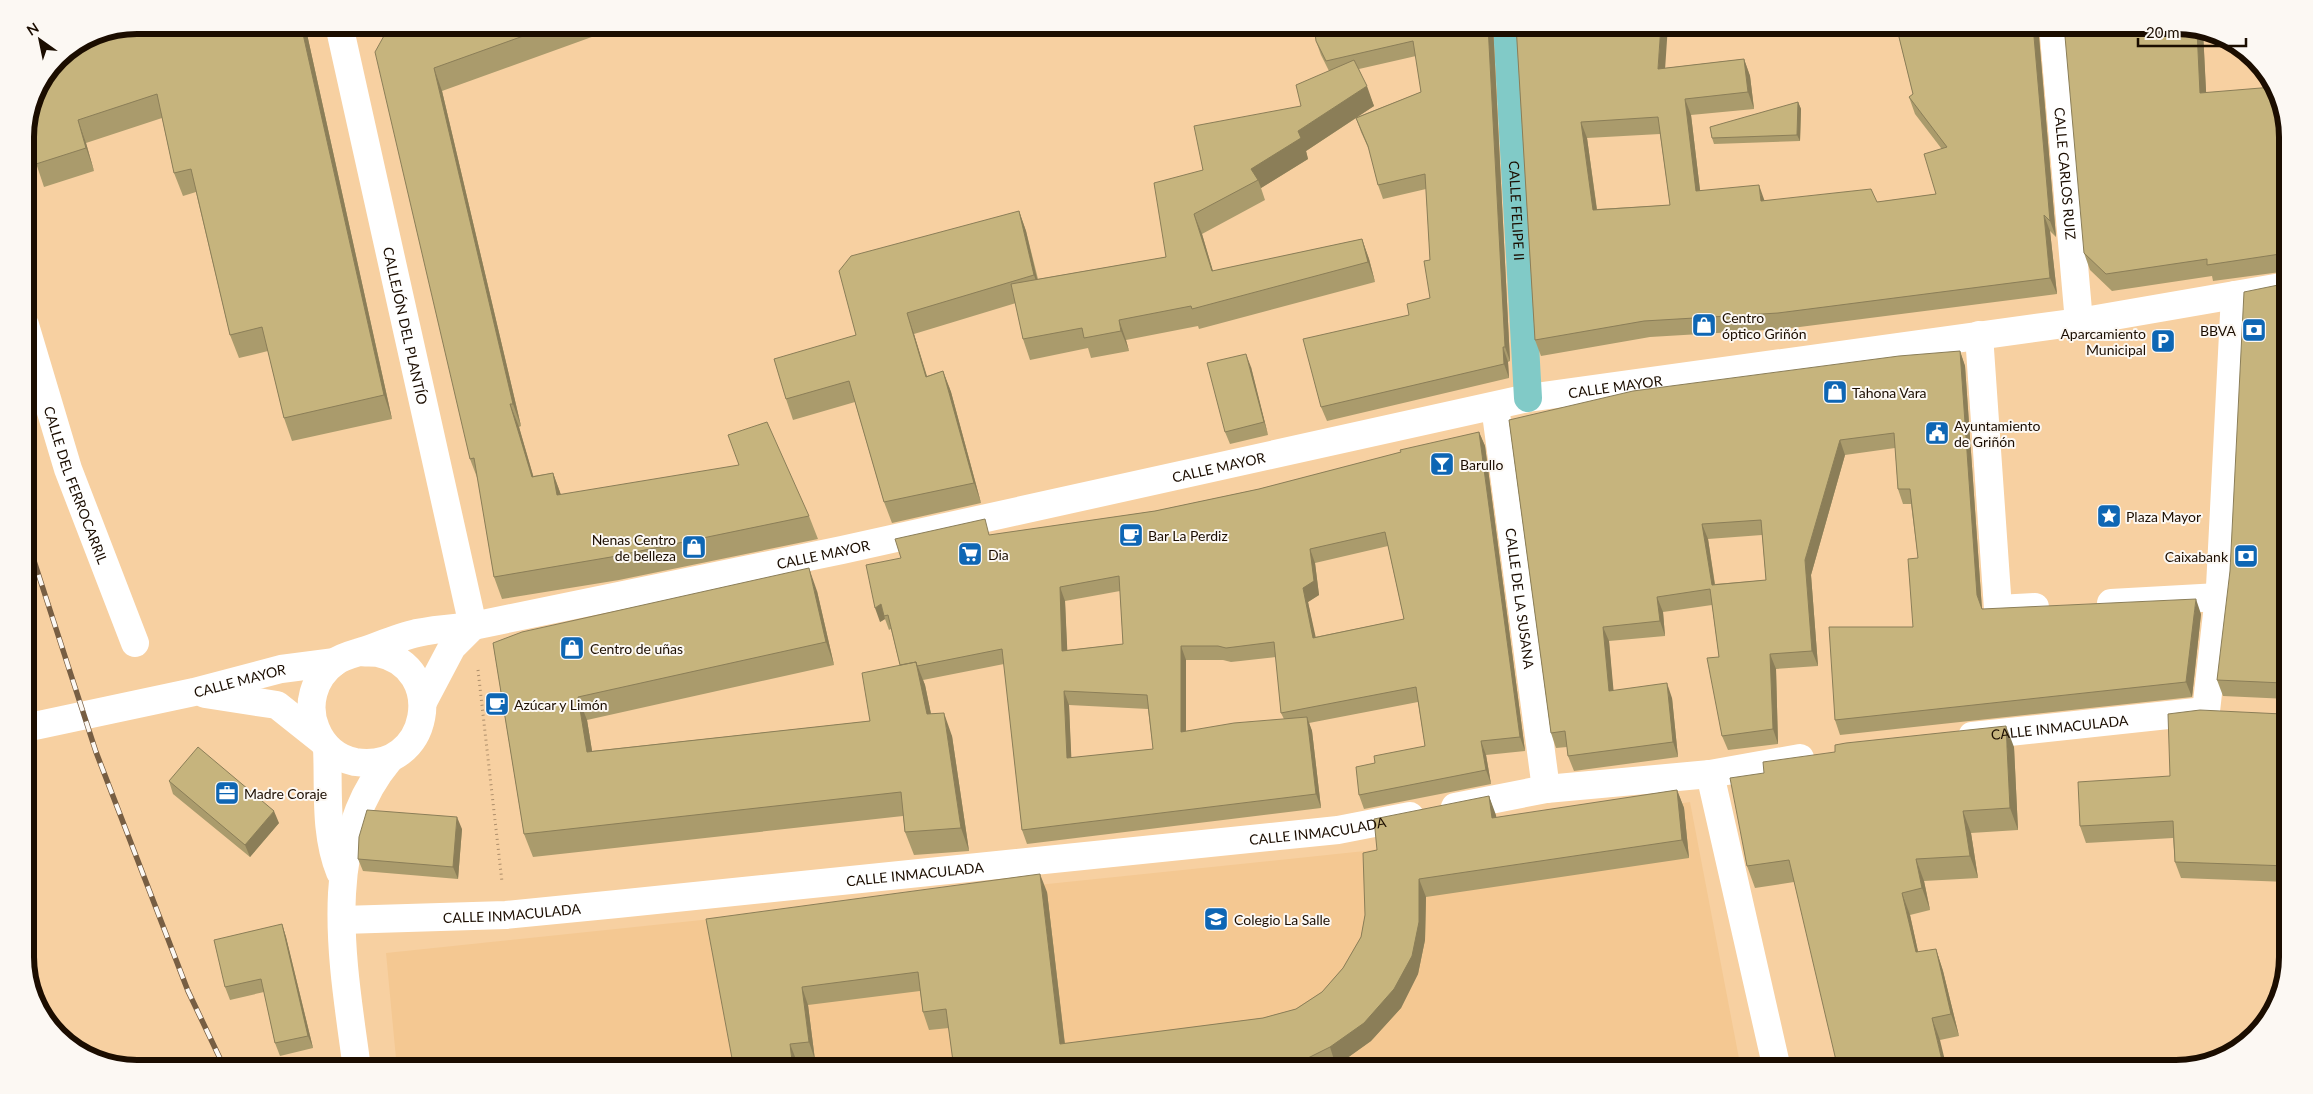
<svg xmlns="http://www.w3.org/2000/svg" width="2313" height="1094" viewBox="0 0 2313 1094" font-family="Lato,sans-serif">
<rect width="100%" height="100%" fill="#f7d0a1"/>
<path fill="#f4c892" d="M1690,802L1741,1069H397L386,953L1365,851Z"/>
<g fill="none" stroke-linecap="round" stroke-linejoin="round">
<path stroke="#ac8d6a" stroke-width="3" stroke-dasharray="1 4" stroke-linecap="butt" d="M478,670L502,882"/>
<g stroke="#fff" stroke-width="28">
<path id="s1" d="M339,25L473,626"/>
<path id="s2" d="M2053,25L2079,322"/>
<path id="s3" d="M25,325L68,469L135,643"/>
<path d="M1979,335L1998,609L2035,607"/>
<path id="s4" d="M1495,406L1546,789"/>
<path d="M2111,603L2219,597"/>
<path id="s5" d="M359,652C365,653 372,652 378,653C448,667 431,774 355,762C336,758 323,746 316,729C306,706 313,678 335,662C343,656 357,653 366,650C383,644 400,637 417,633C435,629 454,628 473,626L842,550L1528,398L2079,322L2281,287"/>
<path d="M205,694L277,705L321,740"/>
<path d="M423,702L452,647L473,626"/>
<path d="M2206,711L2220,587L2235,295"/>
<path id="s6" d="M25,728L194,692L281,669L335,662"/>
<path id="s7" d="M1972,736L2205,711"/>
<path d="M327,747C329,788 324,833 340,872"/>
<path d="M1710,774L1777,1069"/>
<path d="M1455,807L1546,789L1710,774L1800,758"/>
<path id="s8" d="M342,920L506,915L617,904L1338,830L1410,816"/>
<path d="M357,1069C344,969 318,844 389,760"/>
</g>
<path stroke="#81cac7" stroke-width="28" id="s9" d="M1507,25L1528,398"/>
<defs>
<path id="rail" d="M25,533L96,752L188,991L225,1069"/>
</defs>
<use href="#rail" stroke="#775e43" stroke-width="5.5"/>
<use href="#rail" stroke="#fcf8f3" stroke-width="4" stroke-dasharray="11" stroke-linecap="butt"/>
</g>
<path fill="#aa9b6c" fill-rule="evenodd" d="M305,25L392,419L292,441L284,418L268,351L239,358L230,335L196,192L183,196L174,173L162,118L86,143L94,171L44,187L35,160L25,163V129Z
M390,25H625L442,91L521,426L519,427L533,476L553,473L561,495L809,516L818,539L619,580L502,599L494,577L478,480L470,459Z
M1314,25H1493L1510,361L1508,362L1509,378L1327,421L1321,407L1409,315L1430,298V260L1426,189L1383,199L1378,185L1370,152L1361,132L1356,118L1306,151L1308,159L1261,188L1265,200L1202,234L1213,271L1362,239L1369,259L1375,282L1199,329L1198,326L1126,340L1129,351L1091,358L1088,348L1030,360L1023,339L1016,303L914,334L927,376L943,371L951,392L981,503L892,523L884,502L855,402L793,420L786,399L856,335L1019,211L1026,231L1038,279L1166,257L1203,170L1301,106L1329,71L1321,55L1316,41ZM1416,56L1421,92L1357,117L1374,106L1359,69Z
M1516,25L1665,68L1744,59L1750,76L1754,109L1691,115L1700,190L1764,200L1877,202L1936,194L1941,148L1915,114L1909,97L1913,94L1896,25H2038L2056,237L2050,231L2057,294L1784,329L1650,337L1541,356L1535,340ZM1660,134L1670,205L1597,209L1587,138Z
M2177,25L2203,31L2206,93L2288,129V271L2213,281L2212,276L2112,291L2090,270L2084,253Z
M1798,102L1801,109L1800,141L1714,144L1712,138Z
M2288,283V699L2223,696L2217,680Z
M1960,351L1965,366L1982,609L2201,614L2192,697L1840,735L1835,720L1913,627L1918,558L1911,504H1903L1898,489L1895,448L1845,455L1811,575L1818,666L1776,669L1778,744L1728,750L1722,736L1719,657L1712,605L1663,612L1665,636L1609,641L1613,691L1672,698L1678,757L1574,771L1568,756L1567,747L1556,748L1551,733L1509,420ZM1762,535L1766,580L1715,584L1708,539Z
M1251,367L1268,435L1230,444L1225,432Z
M1479,432L1485,446L1525,751L1486,755L1491,784L1364,809L1359,795L1375,763L1425,746L1418,702L1309,723L1312,731L1321,808L1027,844L1022,830L1004,664L923,680L925,685L931,714L952,736L969,851L914,855L905,832L903,816L533,857L524,834L493,643L817,591L834,665L587,720L592,751L870,721L900,665L891,629L889,630L885,619L880,622L901,558L990,535L1155,511L1259,489ZM1388,546L1404,619L1315,637L1308,602L1319,595L1315,563ZM1120,591L1123,644L1067,650L1065,601ZM1276,657L1281,713L1284,719L1186,731V660H1223L1231,662ZM1069,705L1148,709L1153,749L1071,758Z
M2288,712V882L2181,878L2175,862L2173,838L2086,843L2080,826L2282,714Z
M2014,747L2018,830L1971,833L1978,878L1924,881L1930,910L1910,915L1918,952L1936,949L1943,971L1959,1036L1940,1040L1794,882L1755,888L1747,866Z
M169,781L279,823L250,857L173,794Z
M1677,790L1684,808L1689,858L1426,897L1425,940L1418,974L1401,1008L1371,1041L1336,1066L1330,1069H954L949,1028L929,1030L923,1012L920,991L808,1005L815,1060L797,1062L706,919L1047,892L1065,1044L1263,1018L1296,1009L1322,992L1343,968L1361,937L1377,850L1489,796L1496,818Z
M462,829L458,879L363,871L358,859Z
M282,924L286,937L313,1048L280,1056L275,1043L264,992L230,1000L225,987Z"/>
<path fill="#8b7e58" d="M301,25H305L392,419L384,395Z
M1488,25H1493L1510,361L1505,347Z
M1661,25H1668L1664,85L1658,69Z
M2033,25H2038L2056,237L2050,221Z
M2197,30L2203,31L2207,110L2200,93Z
M1744,59L1750,76L1754,109L1748,92Z
M434,68L442,91L521,426L513,404Z
M1367,86L1374,106L1306,151L1308,159L1261,188L1258,180L1251,169L1298,131Z
M1685,99L1691,115L1702,207L1696,191Z
M1798,102L1801,109L1800,141L1797,135Z
M78,120L86,143L94,171L86,148Z
M1581,122L1587,138L1599,226L1593,210Z
M1759,185L1765,202L1761,201Z
M1019,211L1026,231L1041,296L1034,275Z
M1194,214L1202,234L1219,292L1212,271Z
M2044,215L2050,231L2057,294L2050,278Z
M1362,239L1369,259L1375,282L1368,262Z
M907,313L914,334L933,397L926,377Z
M1119,320L1126,340L1129,351L1121,331Z
M1503,347L1508,362L1509,378L1504,364Z
M1960,351L1965,366L1982,610L1977,595Z
M1246,354L1251,367L1268,435L1264,422Z
M943,371L951,392L981,503L974,483Z
M510,404L519,427L540,499L532,477Z
M1479,432L1485,446L1525,751L1520,737Z
M1840,440L1845,455L1811,575L1818,666L1812,651L1805,560Z
M553,473L561,495H557Z
M1702,524L1708,539L1717,600L1712,585Z
M1310,549L1315,563L1319,595L1308,602L1319,652L1313,638L1303,588Z
M809,568L817,591L834,665L826,642Z
M1060,587L1065,601L1068,665L1062,651Z
M1657,597L1663,612L1665,636L1660,621Z
M2196,599L2201,614L2192,697L2186,682Z
M881,604L885,619L880,622L875,608Z
M1603,627L1609,641L1615,706L1609,691Z
M1181,646L1186,660V746L1181,732Z
M1770,654L1776,669L1778,744L1773,729Z
M916,662L925,685L936,738L927,714Z
M1667,683L1672,698L1678,757L1673,742Z
M1064,691L1069,705L1072,772L1067,758Z
M578,697L587,720L596,775L587,752Z
M944,713L952,736L969,851L961,828Z
M1307,717L1312,731L1321,808L1316,794Z
M2006,726L2014,747L2018,830L2010,808Z
M1481,741L1486,755L1491,784L1486,770Z
M1677,790L1684,808L1689,858L1682,840Z
M1489,796L1496,815L1499,837L1492,818Z
M274,811L279,823L250,857L245,845Z
M1963,811L1971,833L1978,878L1970,856Z
M457,817L462,829L458,879L453,867Z
M1916,859L1924,881L1930,910L1922,888Z
M1040,874L1047,892L1067,1063L1060,1044Z
M1419,879L1426,897L1425,940L1418,974L1401,1008L1371,1041L1336,1066L1330,1047Z
M1902,893L1910,915L1923,974L1916,952Z
M282,924L286,937L313,1048L308,1036Z
M1936,949L1943,971L1959,1036L1951,1014Z
M802,987L808,1005L815,1060L809,1042Z
M1932,1018L1940,1040L1947,1069H1944Z
M790,1044L797,1062L798,1069H793Z"/>
<path fill="#c6b47d" stroke="#8b7e58" fill-rule="evenodd" d="M136,25H301L384,395L284,418L262,327L230,335L191,169L174,173L157,94L78,120L86,148L36,164L29,136L25,138V129L34,94L58,57L94,33Z
M390,25H554L434,68L513,404H510L532,477L553,473L557,495L739,465L728,435L767,422L809,516L611,557L494,577L474,458L470,459L375,52Z
M1314,25H1488L1505,347H1503L1504,364L1321,407L1303,339L1409,315L1407,304L1430,298L1424,261L1430,260L1425,174L1378,185L1368,146L1356,118L1421,92L1413,41L1326,61L1316,41Z
M1516,25H1661L1658,69L1744,59L1748,92L1685,99L1696,191L1759,185L1761,201L1871,189L1877,202L1936,194L1924,154L1947,147L1909,97L1913,94L1896,25H2033L2050,221L2044,215L2050,278L1778,313L1644,321L1535,340ZM1658,117L1670,205L1593,210L1581,122Z
M2064,25H2177L2197,30L2200,93L2273,87L2288,129V255L2280,254L2207,265V259L2106,274L2084,253Z
M1354,60L1367,86L1298,131L1301,138L1251,169L1258,180L1194,214L1212,271L1362,239L1368,262L1192,309L1191,306L1119,320L1121,331L1084,338L1082,328L1023,339L1011,284L1166,257L1154,183L1203,170L1194,126L1301,106L1296,85Z
M1798,102L1797,135L1712,138L1710,127Z
M1019,211L1034,275L907,313L926,377L943,371L974,483L884,502L849,381L786,399L774,359L856,335L839,271L851,256Z
M2288,283V684L2283,683L2217,680L2230,571L2244,292Z
M1960,351L1977,595L1982,609L2196,599L2186,682L1835,720L1829,627H1913L1908,559L1918,558L1910,489H1898L1894,433L1840,440L1805,560L1812,651L1770,654L1773,729L1722,736L1707,658L1719,657L1710,589L1657,597L1660,621L1603,627L1609,691L1667,683L1673,742L1568,756L1565,731L1551,733L1509,420L1633,391L1899,356ZM1761,520L1766,580L1712,585L1702,524Z
M1246,354L1264,422L1225,432L1207,363Z
M1479,432L1520,737L1481,741L1486,770L1359,795L1356,767L1375,763L1374,756L1425,746L1416,687L1281,713L1274,642L1226,648L1218,646H1181V732L1234,723L1307,717L1316,794L1022,830L1002,649L917,666L916,662L900,665L888,615L884,616L881,604L875,608L866,565L901,558L895,539L985,519L989,535L1155,511L1259,489L1401,452L1400,450ZM1385,532L1404,619L1313,638L1303,588L1314,581L1310,549ZM1119,576L1123,644L1062,651L1060,587ZM1064,691L1147,695L1153,749L1067,758Z
M809,568L826,642L578,697L587,752L870,721L862,673L916,662L927,714L944,713L961,828L905,832L901,792L524,834L493,643L522,632Z
M2200,710L2282,714L2288,712V866L2175,862L2173,821L2080,826L2078,782L2170,776L2168,714Z
M2006,726L2010,808L1963,811L1970,856L1916,859L1922,888L1902,893L1916,952L1936,949L1951,1014L1932,1018L1944,1069H1838L1789,860L1747,866L1730,778L1764,773L1763,762L1835,752V745L1846,743Z
M198,747L274,811L245,845L169,781Z
M1677,790L1682,840L1419,879V922L1412,956L1394,989L1364,1023L1330,1047L1294,1065L1266,1069H954L946,1009L923,1012L918,972L802,987L809,1042L790,1044L793,1069H734L706,919L1040,874L1060,1044L1263,1018L1296,1009L1322,992L1343,968L1361,937L1365,915L1363,853L1377,850L1374,819L1489,796L1492,818Z
M367,810L457,817L453,867L358,859L359,837Z
M282,924L308,1036L275,1043L261,979L225,987L214,940Z"/>
<defs>
<symbol id="shop-square" viewBox="-11 -11 22 22"><rect x="-9" y="-9" width="18" height="18" rx="4" fill="#0e66b4" stroke="#fcf8f3"/><path d="M-5-2.5h2.3a2.7 3.5 0 0 1 5.4 0H5L5.5 6h-11ZM-1.5-2.5h3a1.5 2.3 0 0 0-3 0Z" fill="#fff"/></symbol>
<symbol id="bank-square" viewBox="-11 -11 22 22"><rect x="-9" y="-9" width="18" height="18" rx="4" fill="#0e66b4" stroke="#fcf8f3"/><path d="M-6-4H6V4H-6ZM0-2.3a2.3 2.3 0 1 0 0 4.6a2.3 2.3 0 1 0 0-4.6Z" fill="#fff"/></symbol>
<symbol id="parking-square" viewBox="-11 -11 22 22"><rect x="-9" y="-9" width="18" height="18" rx="4" fill="#0e66b4" stroke="#fcf8f3"/><path d="M-3.5-5.5H1a3.5 3.5 0 0 1 0 7H-1V5.5H-3.5ZM-1-3.4V-.6H.8a1.4 1.4 0 0 0 0-2.8Z" fill="#fff"/></symbol>
<symbol id="civic-square" viewBox="-11 -11 22 22"><rect x="-9" y="-9" width="18" height="18" rx="4" fill="#0e66b4" stroke="#fcf8f3"/><path d="M-.6-6.5H3V-4.5H.6V-3L4-1V1h2V6H-6V1h2V-1L-.6-3ZM-1.2 2.5V6h2.4V2.5Z" fill="#fff"/></symbol>
<symbol id="bar-square" viewBox="-11 -11 22 22"><rect x="-9" y="-9" width="18" height="18" rx="4" fill="#0e66b4" stroke="#fcf8f3"/><path d="M-6-5H6L.8 .8V4.5H3.5V6h-7V4.5H-.8V.8Z" fill="#fff"/></symbol>
<symbol id="sight-square" viewBox="-11 -11 22 22"><rect x="-9" y="-9" width="18" height="18" rx="4" fill="#0e66b4" stroke="#fcf8f3"/><path d="M0-6L1.8-2.2L6-1.7L2.9 1.2L3.7 5.4L0 3.3L-3.7 5.4L-2.9 1.2L-6-1.7L-1.8-2.2Z" fill="#fff"/></symbol>
<symbol id="cafe-square" viewBox="-11 -11 22 22"><rect x="-9" y="-9" width="18" height="18" rx="4" fill="#0e66b4" stroke="#fcf8f3"/><path d="M-5.5-4.5H6V0H3Q3 3.5 0 3.5H-2.5Q-5.5 3.5-5.5 0ZM3-3.2v2h1.7v-2ZM-6 4.5H4V6H-6Z" fill="#fff"/></symbol>
<symbol id="supermarket-square" viewBox="-11 -11 22 22"><rect x="-9" y="-9" width="18" height="18" rx="4" fill="#0e66b4" stroke="#fcf8f3"/><path d="M-6-5.5h2.5l.6 2H6L4.5 2H-2.5L-4.4-4H-6ZM-1.5 3.2a1.3 1.3 0 1 0 .1 0ZM3 3.2a1.3 1.3 0 1 0 .1 0Z" fill="#fff"/></symbol>
<symbol id="office-square" viewBox="-11 -11 22 22"><rect x="-9" y="-9" width="18" height="18" rx="4" fill="#0e66b4" stroke="#fcf8f3"/><path d="M-6-3h4V-5.5h4V-3h4V5H-6ZM-1-4.5V-3h2v-1.5ZM-6 0V1H6V0Z" fill="#fff"/></symbol>
<symbol id="school-square" viewBox="-11 -11 22 22"><rect x="-9" y="-9" width="18" height="18" rx="4" fill="#0e66b4" stroke="#fcf8f3"/><path d="M0-5L7-2L0 1L-7-2ZM-4 1L0 2.5L4 1V4Q0 6-4 4Z" fill="#fff"/></symbol>
</defs>
<g fill-rule="evenodd">
<use href="#shop-square" x="1690" y="311" width="28" height="28"/>
<use href="#bank-square" x="2240" y="316" width="28" height="28"/>
<use href="#parking-square" x="2149" y="327" width="28" height="28"/>
<use href="#shop-square" x="1821" y="378" width="28" height="28"/>
<use href="#civic-square" x="1923" y="419" width="28" height="28"/>
<use href="#bar-square" x="1428" y="450" width="28" height="28"/>
<use href="#sight-square" x="2095" y="502" width="28" height="28"/>
<use href="#cafe-square" x="1117" y="521" width="28" height="28"/>
<use href="#shop-square" x="680" y="533" width="28" height="28"/>
<use href="#supermarket-square" x="956" y="540" width="28" height="28"/>
<use href="#bank-square" x="2232" y="542" width="28" height="28"/>
<use href="#shop-square" x="558" y="634" width="28" height="28"/>
<use href="#cafe-square" x="483" y="690" width="28" height="28"/>
<use href="#office-square" x="213" y="779" width="28" height="28"/>
<use href="#school-square" x="1202" y="905" width="28" height="28"/>
</g>
<g text-anchor="middle" dominant-baseline="central" stroke-width="4" stroke-linejoin="round" paint-order="stroke">
<g font-size="14" fill="#1b0d00" stroke="#fcf8f3">
<text stroke="none"><textPath href="#s2" startOffset="149">CALLE CARLOS RUIZ</textPath></text>
<text stroke="none"><textPath href="#s9" startOffset="186">CALLE FELIPE II</textPath></text>
<text stroke="none"><textPath href="#s1" startOffset="308">CALLEJÓN DEL PLANTÍO</textPath></text>
<text stroke="none"><textPath href="#s5" startOffset="1634">CALLE MAYOR</textPath></text>
<text stroke="none"><textPath href="#s5" startOffset="1229">CALLE MAYOR</textPath></text>
<text stroke="none"><textPath href="#s3" startOffset="168">CALLE DEL FERROCARRIL</textPath></text>
<text stroke="none"><textPath href="#s5" startOffset="824">CALLE MAYOR</textPath></text>
<text stroke="none"><textPath href="#s4" startOffset="194">CALLE DE LA SUSANA</textPath></text>
<text stroke="none"><textPath href="#s6" startOffset="220">CALLE MAYOR</textPath></text>
<text stroke="none"><textPath href="#s7" startOffset="88">CALLE INMACULADA</textPath></text>
<text stroke="none"><textPath href="#s8" startOffset="980">CALLE INMACULADA</textPath></text>
<text stroke="none"><textPath href="#s8" startOffset="575">CALLE INMACULADA</textPath></text>
<text stroke="none"><textPath href="#s8" startOffset="170">CALLE INMACULADA</textPath></text>
</g>
<g font-size="14" fill="#1b0d00" stroke="#fcf8f3" text-anchor="start">
<text x="1722" y="317">Centro<tspan x="1722" dy="16">óptico Griñón</tspan></text>
<text x="2236" y="330" text-anchor="end">BBVA</text>
<text x="2146" y="333" text-anchor="end">Aparcamiento<tspan x="2146" dy="16">Municipal</tspan></text>
<text x="1852" y="392">Tahona Vara</text>
<text x="1954" y="425">Ayuntamiento<tspan x="1954" dy="16">de Griñón</tspan></text>
<text x="1460" y="464">Barullo</text>
<text x="2126" y="516">Plaza Mayor</text>
<text x="1148" y="535">Bar La Perdiz</text>
<text x="676" y="539" text-anchor="end">Nenas Centro<tspan x="676" dy="16">de belleza</tspan></text>
<text x="988" y="554">Dia</text>
<text x="2228" y="556" text-anchor="end">Caixabank</text>
<text x="590" y="648">Centro de uñas</text>
<text x="514" y="704">Azúcar y Limón</text>
<text x="244" y="793">Madre Coraje</text>
<text x="1234" y="919">Colegio La Salle</text>
</g>
</g>
<path d="M0 0H2313V1094H0ZM137 34H2176A103 103 0 0 1 2279 137V957A103 103 0 0 1 2176 1060H137A103 103 0 0 1 34 957V137A103 103 0 0 1 137 34Z" fill="#fcf8f3" fill-rule="evenodd"/>
<path fill="none" stroke="#1b0d00" stroke-width="6" d="M137 34H2176A103 103 0 0 1 2279 137V957A103 103 0 0 1 2176 1060H137A103 103 0 0 1 34 957V137A103 103 0 0 1 137 34Z"/>
<g transform="translate(40 40) rotate(327)" stroke="#fcf8f3" stroke-width="4" paint-order="stroke">
<path d="M0-4L9 19L0 12L-9 19Z" fill="#1b0d00"/>
<text y="-8" font-size="14" font-weight="bold" text-anchor="middle" fill="#1b0d00">N</text>
</g>
<path d="M2138 38v8h108v-8" fill="none" stroke="#1b0d00" stroke-width="2.5"/>
<text x="2146" y="38" font-size="15" fill="#1b0d00" stroke="#fcf8f3" stroke-width="4" paint-order="stroke">20 m</text>
</svg>
